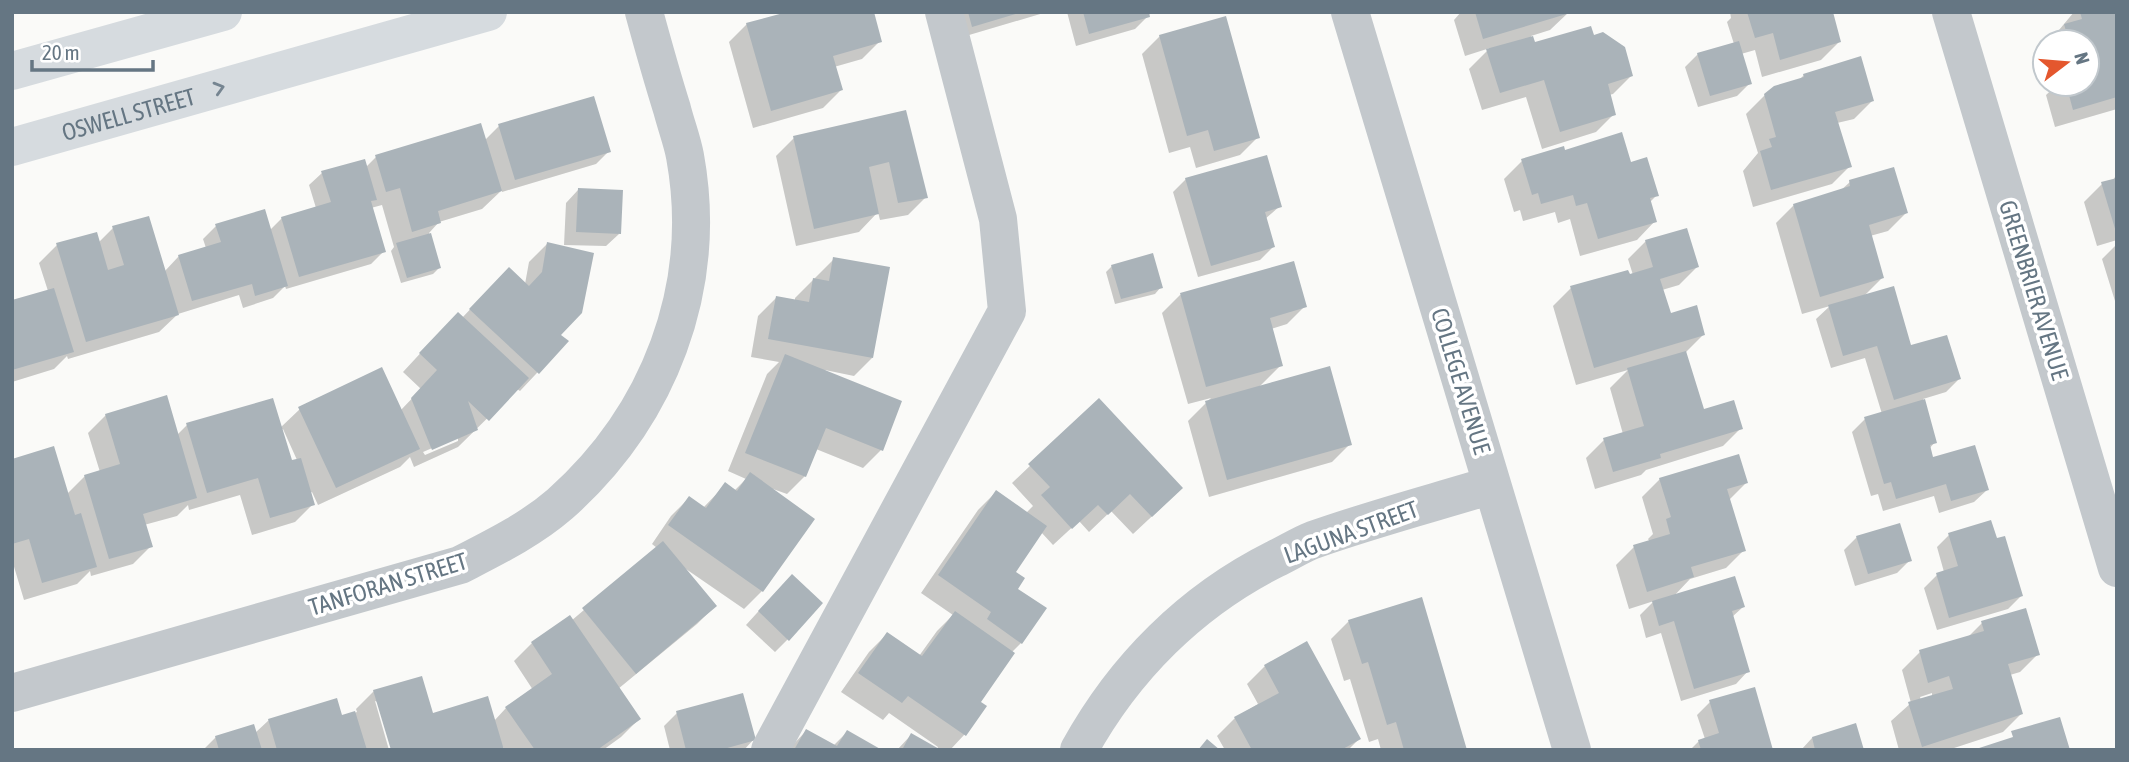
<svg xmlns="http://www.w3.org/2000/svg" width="2129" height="762" viewBox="0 0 2129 762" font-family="'Asap Condensed',sans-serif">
<rect width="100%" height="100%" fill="#fafaf8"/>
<path fill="#0003" fill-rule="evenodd" d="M951,12H1047L959,38Z
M1067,12H1147L1148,16L1135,29L1076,46Z
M1461,12H1569L1550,30L1531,36L1533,45L1593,37L1631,76L1613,94L1609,95L1614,114L1596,132L1542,149L1526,97L1482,110L1469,69L1490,48L1465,56L1454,20Z
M1730,12H1831L1839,42L1821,60L1762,77L1755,50L1741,54L1750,83L1737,96L1698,107L1685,67L1698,54L1734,44L1727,22L1731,18Z
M2074,12H2117V109L2055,127L2046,95L2058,84H2087V42H2049Z
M747,24L880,41L862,59L834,67L841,90L823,108L753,128L729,42Z
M1160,36L1258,137L1240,155L1196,168L1190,147L1169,153L1142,54Z
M1804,75L1872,101L1854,119L1837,123L1850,166L1832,184L1753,207L1743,171L1758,153L1746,114L1765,95L1799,80Z
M905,112L926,197L908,215L880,220L878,212L859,232L796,246L776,156L794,138Z
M499,126L609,151L596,164L502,192V190L482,209L439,222L429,233L439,268L433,274L401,283L391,251L394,247L382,205L371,208L384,251L371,264L286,289L285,286L273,298L243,308L239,295L178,314L159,332L68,359L67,356L54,369L12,382V302L48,291L39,263L57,245L98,243L113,228L164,272L179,256L206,248L203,239L216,226L270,230L282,218L316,208L309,185L322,173L366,167L376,157L485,140Z
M1563,152L1629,164L1657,195L1649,203L1655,221L1637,240L1580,256L1570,219L1558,223L1555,212L1523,221L1520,210L1514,212L1504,179L1522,161Z
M2117,174V240L2097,246L2084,202L2102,184L2113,180Z
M1186,179L1280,206L1265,219L1273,247L1260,260L1198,277L1173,192Z
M1850,182L1906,213L1888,231L1870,236L1882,278L1863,297L1910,348L1959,379L1946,392L1923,399L1935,442L1929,449L1932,459L1987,490L1974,502L1939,513L1934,496L1883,511L1878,494L1871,496L1852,432L1865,419L1882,414L1865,358L1831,368L1816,319L1830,306L1802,314L1776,223L1794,205L1840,191Z
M578,190L619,234L606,246L564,245L566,203Z
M1646,241L1697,267L1679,285L1662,290L1669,315L1703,335L1685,353L1702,411L1741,428L1723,446L1646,470L1641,475L1595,489L1586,458L1604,440L1623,434L1610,388L1628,370L1576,385L1553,306L1571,288L1633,275L1628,259Z
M547,244L559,335L566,342L520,391L517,389L458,447L414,467L410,457L400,467L318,505L312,492L310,493L313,504L295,522L252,535L240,495L189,510L188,505L177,516L144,525L151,546L133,564L91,576L90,571L77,584L24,600L12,560V460L67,494L85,476L100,472L88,433L106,415L177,435L187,425L280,428L300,409L400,411L421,389L403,372L440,332L462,318L491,287L525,284L529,262ZM283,429L297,460L290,463L281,430ZM458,437V441L425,455L423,452Z
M2117,244V300L2115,301L2102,259Z
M834,259L872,358L854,376L825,370L881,450L863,468L816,449L805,476L787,494L773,489L762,591L744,609L683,567L715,606L697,624L618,689L639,719L621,737L603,750H505L502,746L375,701L389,750H203L216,737L255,733L269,720L341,717L357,712L356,709L374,691L431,715L494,721L506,708L533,690L514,661L532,643L569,618L571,621L657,548L652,544L671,516L689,498L703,508L725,485L734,491L746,479L728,471L767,374L779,362L751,357L758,316L776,298L795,301V298Z
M1293,263L1305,306L1287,324L1271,329L1281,365L1258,388L1350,444L1332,462L1209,497L1188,421L1211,398L1188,404L1162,313L1180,295Z
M1112,266L1161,287L1155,294L1115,304L1106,272Z
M1099,400L1163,506L1133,534L1111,511L1089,532L1079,521L1053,545L1041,532L1013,572L1021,643L1012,652L979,702L985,706L964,735L950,750H897L911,735L937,749L938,747L889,713L883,720L841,692L869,652L887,634L919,656L937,631L953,615L921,593L978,510L996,492L1026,513L1033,506L1012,483Z
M1660,479L1746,483L1729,500L1744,550L1726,568L1690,579L1673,597L1743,607L1732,617L1748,671L1736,684L1681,701L1661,633L1646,638L1640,615L1654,601L1629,609L1616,565L1634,547L1650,542L1648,539L1653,534L1642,497Z
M1949,535L2021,596L2008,609L1937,630L1924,588L1937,575L1944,572L1937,547Z
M1857,537L1910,560L1897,573L1855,586L1844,550Z
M779,589L788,639L775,652L746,625Z
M1349,621L1465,750H1381L1378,739L1369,742L1350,679L1344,681L1331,639Z
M1982,623L2038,654L2020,672L2010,675L2021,714L2003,732L1948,750H1899L1891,721L1911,703L1902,670L1920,652L1967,638ZM1932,693V697L1921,700L1920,697Z
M1265,666L1359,739L1348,750H1225L1217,736L1235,718L1258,704L1247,684Z
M1710,702L1771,750H1690L1699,741L1705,739L1697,715Z
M677,713L754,739L744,750H670L664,726Z
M806,731L833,746L847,732L878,750H788Z
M1812,738L1862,750H1801Z"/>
<path fill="#aab3b9" d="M787,12H874L882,42L833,56L843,90L771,111L746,23Z
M968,12H1019V13L972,27Z
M1083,12H1149L1150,17L1089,34Z
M1475,12H1570V13L1483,39Z
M1747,12H1833L1841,42L1780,60L1773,33L1755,38Z
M2080,12H2117V97L2073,110L2066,84H2087V42H2069L2064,24L2082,19Z
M1226,16L1260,138L1214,151L1208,130L1187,136L1159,35Z
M1591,26L1594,35L1603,32L1625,47L1633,76L1608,84L1616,115L1560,132L1544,80L1500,93L1486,49L1533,36L1535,42Z
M1739,41L1752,84L1710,96L1697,53Z
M1861,56L1874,101L1835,112L1852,167L1771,190L1760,151L1772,147L1769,139L1776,137L1764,94L1774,86L1804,77L1803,74Z
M594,96L611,152L515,180L498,124Z
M906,110L928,198L898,203L889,162L869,167L879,214L814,229L793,136Z
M481,123L502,191L438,211L441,223L412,232L400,188L386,192L375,155Z
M1622,132L1631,162L1647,157L1659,196L1650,198L1657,222L1598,239L1587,203L1576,206L1573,195L1541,204L1538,193L1532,195L1521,159L1564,146L1565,150Z
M1267,155L1282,207L1265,212L1275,247L1211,266L1185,178Z
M365,159L377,200L371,201L386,252L299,277L281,217L331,202L321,171Z
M1894,167L1908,213L1869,225L1884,278L1820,297L1793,204L1850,186L1849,180Z
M2117,178V232H2116L2101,182Z
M578,188L623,190L621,234L576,232Z
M265,209L288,286L255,296L252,284L192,301L178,255L221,242L215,224Z
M149,216L179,315L86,342L56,243L97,232L108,270L124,265L112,226Z
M1687,228L1699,267L1660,279L1671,313L1697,305L1705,335L1594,368L1570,286L1628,270L1630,274L1653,267L1645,240Z
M431,233L441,268L407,278L396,243Z
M547,242L594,253L582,313L561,335L569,341L539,374L469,309L509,267L529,286L542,272Z
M1153,253L1163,288L1121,299L1111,265Z
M833,257L890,267L873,358L768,339L776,296L809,302L813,278L829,281Z
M1294,261L1307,307L1270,318L1283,366L1206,387L1180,293Z
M1894,286L1911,345L1947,335L1961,379L1894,400L1877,346L1843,356L1828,305Z
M54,288L74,352L12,370V300Z
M458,312L529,378L489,421L468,401L478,430L432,450L411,398L437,370L419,353Z
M1686,351L1704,409L1734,400L1743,429L1660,454L1661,458L1613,472L1603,438L1644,426L1627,368Z
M785,354L902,401L883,451L826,428L806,477L745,453Z
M1330,366L1352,445L1227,480L1205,401Z
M382,367L420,449L336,488L298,407Z
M167,395L197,498L143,514L153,547L109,559L84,475L120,464L105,414Z
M273,398L292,460L301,458L315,505L270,518L258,478L207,493L186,423Z
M1099,398L1183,488L1152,517L1130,494L1108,515L1098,505L1072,529L1041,495L1050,487L1028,464Z
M1925,399L1937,443L1930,445L1933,457L1975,445L1989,490L1951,501L1946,484L1896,499L1891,482L1884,484L1864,417Z
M54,446L75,515L81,513L97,567L42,583L29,539L12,544V459Z
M1739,454L1748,483L1727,489L1746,551L1691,567L1694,577L1647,592L1633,545L1670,534L1666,519L1671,517L1659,478Z
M750,472L815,519L763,592L668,525L689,496L706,508L725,482L737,491Z
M996,490L1047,526L1016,572L1025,578L1018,589L1047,608L1022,644L987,619L991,612L938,575Z
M1991,520L1997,538L2005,536L2023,596L1949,618L1936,573L1958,566L1948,533Z
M1900,523L1912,561L1868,574L1856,536Z
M663,541L717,606L636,674L582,608Z
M792,574L823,603L789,641L758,611Z
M1735,576L1745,607L1732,611L1750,672L1694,689L1674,621L1659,626L1652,601Z
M1422,597L1467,750H1404L1396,722L1387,725L1368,662L1362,664L1348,620Z
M2026,608L2040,655L2008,664L2023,714L1922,747L1908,702L1953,689L1949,676L1928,683L1919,650L1984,631L1981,621Z
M955,611L1015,653L981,702L987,706L966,736L908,696L902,703L858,673L887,632L922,656Z
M570,615L641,719L597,750H535L505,707L552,674L531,642Z
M1307,641L1361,739L1341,750H1252L1234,717L1279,693L1264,665Z
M422,676L433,713L488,696L504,750H391L373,690Z
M1755,687L1773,750H1701L1698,740L1719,733L1709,700Z
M743,693L756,740L720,750H686L676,711Z
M337,698L342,715L355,711L367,750H277L268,719Z
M2060,717L2070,750H1973L2013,737L2011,731Z
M1856,723L1864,750H1815L1812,737Z
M254,724L262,750H219L215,736Z
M806,729L837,746L847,730L882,750H794Z
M911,733L941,750H902Z
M1207,739L1220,750H1198Z"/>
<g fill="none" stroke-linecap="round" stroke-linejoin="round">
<path stroke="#c3c8cc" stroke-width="38" d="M1350,12L1572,750
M1951,12L2117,568
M12,693L460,565C495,547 530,530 560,504C659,416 709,288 685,156C682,140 676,125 672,109C662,77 653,45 644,12
M770,750L1007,311L998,219L944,12
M1079,750C1124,668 1191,601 1275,559C1288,553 1300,545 1313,540C1372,519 1433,503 1492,485"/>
<g stroke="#d6dbdf" stroke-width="38">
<path d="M12,71L223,12"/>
<path id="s1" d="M12,147L488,12"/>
</g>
</g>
<defs><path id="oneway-chevron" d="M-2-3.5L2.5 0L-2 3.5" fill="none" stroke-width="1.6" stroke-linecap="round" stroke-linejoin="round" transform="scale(1.75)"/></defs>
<use stroke="#768591" href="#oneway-chevron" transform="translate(219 88) rotate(-16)"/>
<g text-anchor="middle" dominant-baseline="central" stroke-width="7" stroke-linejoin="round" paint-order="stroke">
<g font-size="24" fill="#657683" stroke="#fff">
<text stroke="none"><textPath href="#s1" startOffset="121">OSWELL STREET</textPath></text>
<text transform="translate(2034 290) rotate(73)">GREENBRIER AVENUE</text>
<text transform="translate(1461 381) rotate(73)">COLLEGE AVENUE</text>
<text transform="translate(1351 532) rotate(-20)">LAGUNA STREET</text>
<text transform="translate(388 584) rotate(-17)">TANFORAN STREET</text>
</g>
</g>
<rect width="2129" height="762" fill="none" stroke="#657683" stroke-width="28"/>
<g transform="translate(2066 63) rotate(74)"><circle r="33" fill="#ffffff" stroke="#c1c8cd" stroke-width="2"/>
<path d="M0-5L12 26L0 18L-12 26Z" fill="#e4572e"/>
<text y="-10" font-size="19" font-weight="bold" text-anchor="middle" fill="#657683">N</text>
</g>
<path d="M32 60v10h121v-10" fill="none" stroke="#657683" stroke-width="3.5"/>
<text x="42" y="60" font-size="21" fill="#657683" stroke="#ffffff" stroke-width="5" paint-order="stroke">20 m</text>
</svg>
